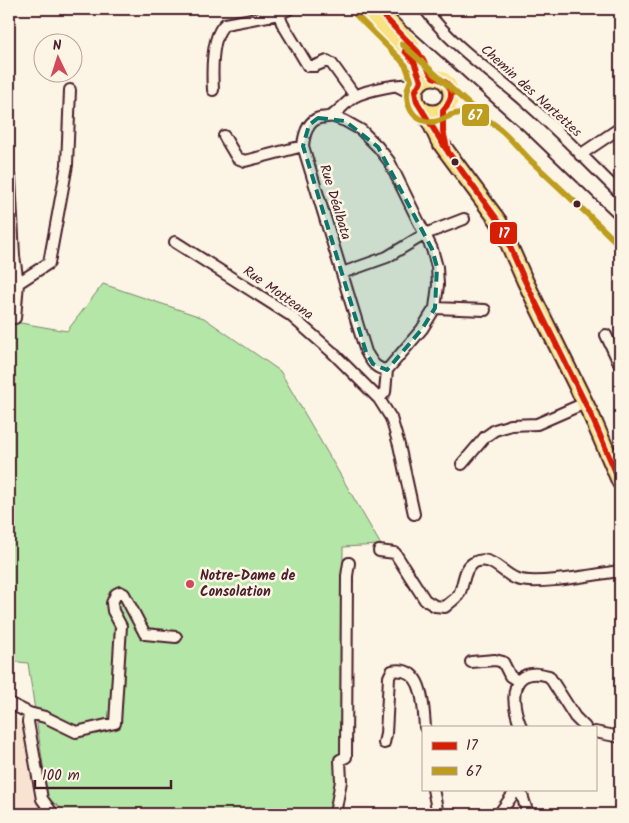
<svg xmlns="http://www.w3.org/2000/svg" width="629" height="823" viewBox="0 0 629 823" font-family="Kalam,sans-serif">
<rect width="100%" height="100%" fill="#fcf5e5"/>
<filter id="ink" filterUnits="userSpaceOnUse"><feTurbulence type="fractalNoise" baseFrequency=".02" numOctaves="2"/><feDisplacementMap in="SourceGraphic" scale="10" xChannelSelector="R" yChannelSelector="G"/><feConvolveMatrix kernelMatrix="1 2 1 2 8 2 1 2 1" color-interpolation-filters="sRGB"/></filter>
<g filter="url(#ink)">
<path fill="#f7e3d0" d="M9,709L20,722L26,745L33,794L46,814H9Z"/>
<path fill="#b3e6a7" stroke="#7e8269" d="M103,284L204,318L280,371L381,545L343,547L342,729L338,814H70L48,799L28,663L9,661V321L67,331Z"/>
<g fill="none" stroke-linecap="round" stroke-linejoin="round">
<defs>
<path id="minor" d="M425,9C452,46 492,72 526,102C559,131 589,163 620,193
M279,14L282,23L308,66H315L327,61L332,64L355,96
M397,86L415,95
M213,90C212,72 211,36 225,24L279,14L289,9
M331,116L345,121L361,130L378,147L389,161L432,249L437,267L438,285L435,308L422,329L387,370L385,392L379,399
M224,136L237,158L245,161L303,146
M580,155L620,128
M10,178L14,256L18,283
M175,242L290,315L331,351L379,399L391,418L399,445L414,514
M342,273L387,257L425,234L464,219
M435,308L485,310
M9,316L15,318L18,283L49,263L67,165L70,90
M606,335L620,365
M387,370C375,369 372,362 366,352L303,146C304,135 307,122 319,118C323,117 327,118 331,116C336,114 347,101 354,97C368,89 402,83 418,85
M610,456L620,452
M462,464L485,437L495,430L511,425L537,424L585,403
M379,551L395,553L425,600L435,606L445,607C449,603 456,599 459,594C464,585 463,569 473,563C491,553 502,574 517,579C537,586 596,574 620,571
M471,662L495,660L503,662L510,676L518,681
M9,703L29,713L45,717L76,732L115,723L121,626L113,611L112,603L116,594L120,592L124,594L145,634L176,637
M29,713L28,722L42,799L53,814
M521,727C510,700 509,664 549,676L575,717L585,727
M595,732L620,737
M384,743L386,734L389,677L392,671C424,665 423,705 425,727
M433,789L438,814
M520,789L528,814
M335,814L341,781L340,760L346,757L347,576L349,563
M499,814L517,789"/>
<path id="secondary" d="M406,36L519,137L620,234
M447,107L467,105L486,110"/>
<path id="primary" d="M362,9L408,54L414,62L421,81
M377,9L412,45
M415 95a18 18 0 1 1 36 0a18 18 0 1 1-36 0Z
M418,105L430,122L439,141L499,222L525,281L592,417L620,482"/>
</defs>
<use href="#minor" stroke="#4a1f2b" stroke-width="14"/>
<use href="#secondary" stroke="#4a1f2b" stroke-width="18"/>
<use href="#primary" stroke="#4a1f2b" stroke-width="19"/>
<use href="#minor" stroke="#fcf5e5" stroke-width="10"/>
<use href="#secondary" stroke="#fcf5e5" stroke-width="14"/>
<use href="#primary" stroke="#f8e281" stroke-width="15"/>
<defs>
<path id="bus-1" d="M377,9L418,52L433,77C452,81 457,96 443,110V131L448,152L499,222L525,281L592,417L620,482
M405,51L414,62L421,81L415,92L417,102L446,149"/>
<path id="bus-2" d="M356,15L401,60L406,66L411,80C402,98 409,121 432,122C439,122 443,119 449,116C459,111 474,114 483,118C502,126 517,147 531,161C559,187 587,213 614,240
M402,44L486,120"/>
</defs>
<use href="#bus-1" stroke="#fcf5e5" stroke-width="10"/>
<use href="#bus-2" stroke="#fcf5e5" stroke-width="10"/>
<use href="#bus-1" stroke="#d81e04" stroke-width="6"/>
<use href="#bus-2" stroke="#be9c1d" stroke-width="6"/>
</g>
</g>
<path fill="#0f766e" fill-opacity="0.2" stroke="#0f766e" stroke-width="4" stroke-dasharray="10 6" stroke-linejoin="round" d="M318,118L345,121L378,147L432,249L437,267L435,308L422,329L387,370L373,364L366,352L303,146L309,125Z"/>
<g fill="#4a1f2b" stroke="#fcf5e5" stroke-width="2">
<circle cx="455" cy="162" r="4.5"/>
<circle cx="577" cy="204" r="4.5"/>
</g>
<circle fill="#d1495b" stroke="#fcf5e5" stroke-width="2" cx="190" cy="584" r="5"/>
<g text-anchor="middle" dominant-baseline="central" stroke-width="5" stroke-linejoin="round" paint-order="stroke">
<g font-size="14" fill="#4a1f2b" stroke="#fcf5e5">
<text transform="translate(531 91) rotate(42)">Chemin des Nartettes</text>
<text transform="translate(335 202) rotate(73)">Rue Déalbata</text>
<text transform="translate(278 293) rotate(35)">Rue Motteana</text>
</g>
<g font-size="14" font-weight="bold" fill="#4a1f2b" stroke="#fcf5e5" text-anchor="start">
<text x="200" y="576">Notre-Dame de<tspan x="200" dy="16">Consolation</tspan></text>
</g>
</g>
<g stroke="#fcf5e5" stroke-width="2">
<rect x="461" y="103" width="29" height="24" rx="5" fill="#be9c1d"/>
<rect x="489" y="221" width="29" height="24" rx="5" fill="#d81e04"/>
</g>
<g font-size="14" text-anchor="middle" font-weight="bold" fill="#fff">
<text x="475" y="120">67</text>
<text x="504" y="238">17</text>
</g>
<rect width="629" height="823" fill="none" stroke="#fcf5e5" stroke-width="30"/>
<rect x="15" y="15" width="599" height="793" fill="none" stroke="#4a1f2b" stroke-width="2" filter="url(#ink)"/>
<rect x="422" y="726" width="175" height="65" fill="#fcf5e5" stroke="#b59f9b"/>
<rect x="432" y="742" width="25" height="8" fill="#d81e04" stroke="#b59f9b"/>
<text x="466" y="750" font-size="15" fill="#4a1f2b">17</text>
<rect x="432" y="767" width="25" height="8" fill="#be9c1d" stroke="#b59f9b"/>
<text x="466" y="776" font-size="15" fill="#4a1f2b">67</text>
<g transform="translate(58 58) rotate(356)"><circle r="24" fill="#fcf5e5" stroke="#b59f9b"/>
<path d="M0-4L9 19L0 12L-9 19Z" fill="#d1495b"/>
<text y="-8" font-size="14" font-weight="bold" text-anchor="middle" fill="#4a1f2b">N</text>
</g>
<path d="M35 780v8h136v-8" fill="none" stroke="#4a1f2b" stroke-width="2.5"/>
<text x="42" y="780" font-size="15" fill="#4a1f2b" stroke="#fcf5e5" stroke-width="4" paint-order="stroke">100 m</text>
</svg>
